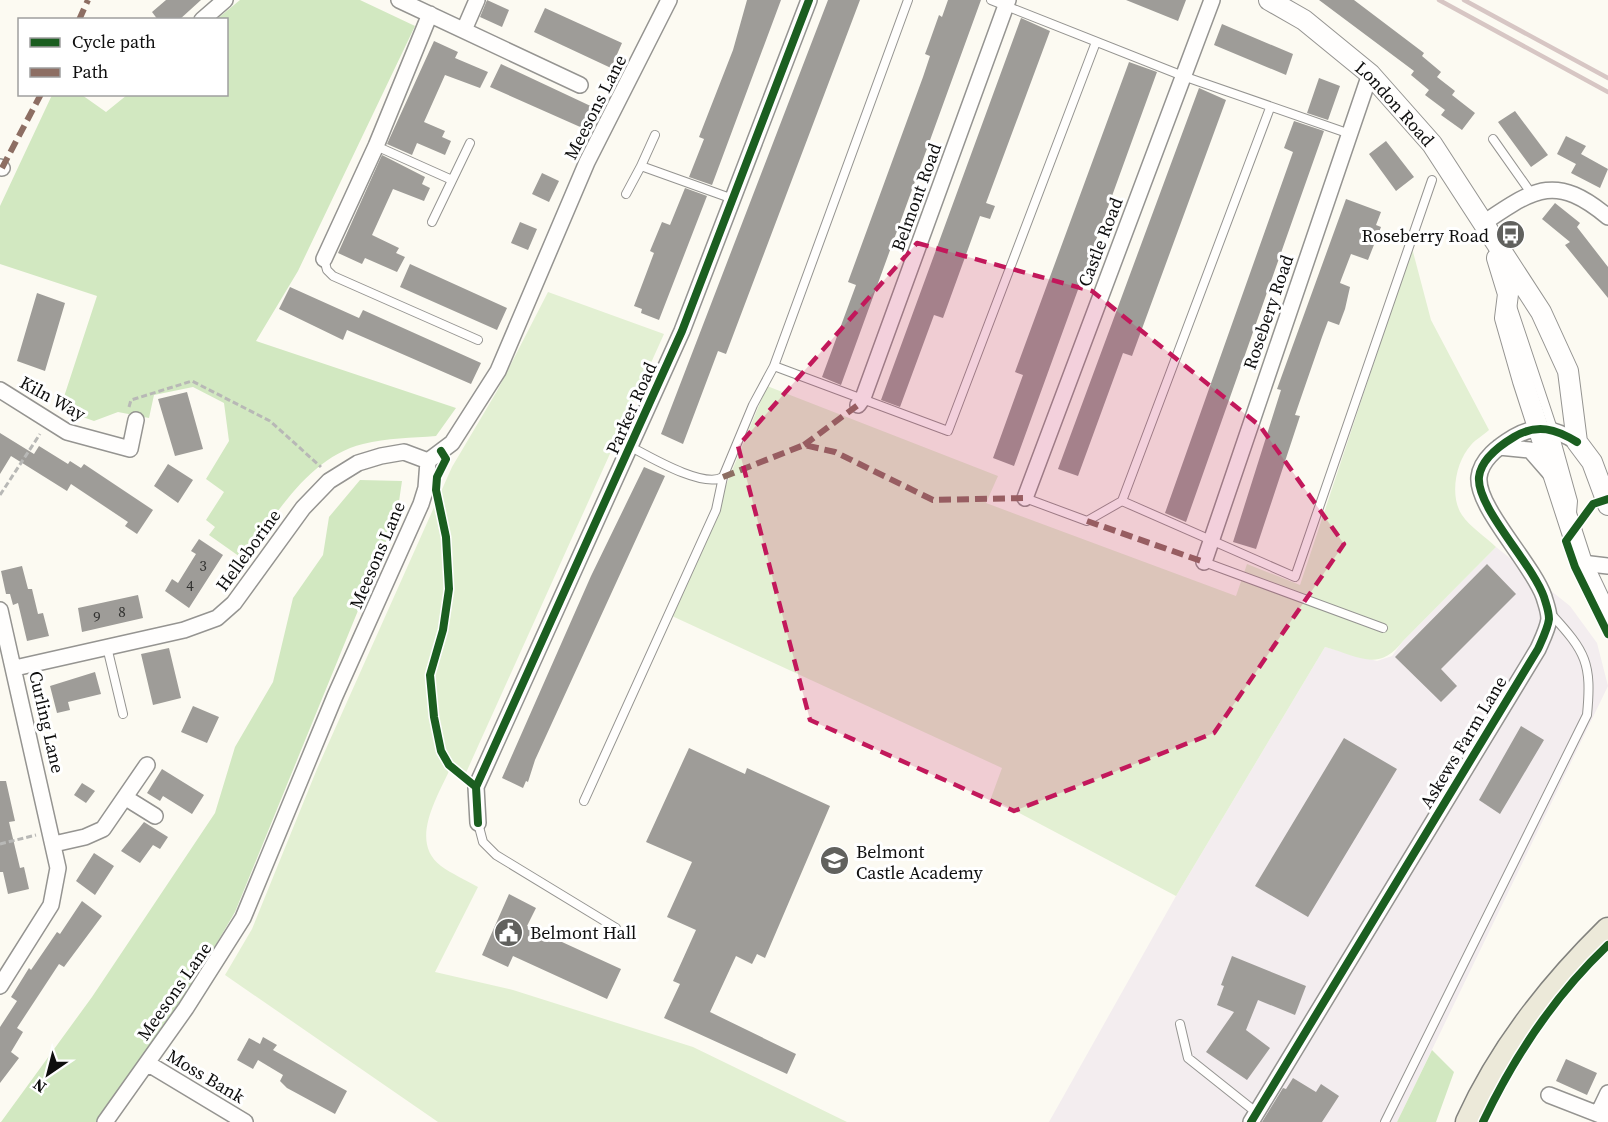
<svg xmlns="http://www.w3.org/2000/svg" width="1608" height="1122" viewBox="0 0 1608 1122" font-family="'Source Serif 4',serif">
<rect width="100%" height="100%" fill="#fcfaf2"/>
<path fill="#f3edef" d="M1496,547L1570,606L1597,643L1608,686L1397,1122H1049L1176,896L1325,647L1377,661L1392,656L1403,641Z"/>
<path fill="#e3f0d3" d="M1412,248L1431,320L1489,430C1484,435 1476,439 1471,445C1456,461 1449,496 1462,515C1470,527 1486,537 1496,547L1403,641C1379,673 1358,656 1325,647L1176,896L991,798L1002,768L672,616L767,386L998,476L986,503L1236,596L1247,564L1300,585Z
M548,292L664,334L465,775L449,771C437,798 409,842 441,866C452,874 466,880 478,887L435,972L513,990L693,1047L847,1122H438L225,975L252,929L317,769L452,467L497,391Z"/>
<path fill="#d2e8c1" d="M240,0H360L415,26L298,271L256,341L456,408L436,436C412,438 387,438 363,444C308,457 275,517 243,559L209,535L215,527L206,520L224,492L206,479L229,441L224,403L193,387L154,395L149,418L118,412L94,421L60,409L97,296L0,264V206L52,95H82L106,112L127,95L226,94V20L217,19Z
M360,480L402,481L397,515L235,912L188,992L97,1122H1L92,997L215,813L235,747L273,682L293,598L323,555L329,517Z
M1432,1050L1454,1072L1436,1122H1397Z"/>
<path fill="#9e9c98" d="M166,0H201L179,20H158L152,12Z
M487,0L509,10L502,27L480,17Z
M747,0H781L712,185L689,177L704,139L699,137L733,50Z
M828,0H860L726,354L718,351L683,444L661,434Z
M948,0H981L841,385L822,377L856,285L848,282L923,77L930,56L925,54L928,46L939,15L942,17Z
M1126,0H1186L1178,21Z
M1319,0H1354L1424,53L1422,56L1441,72L1437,77L1455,91L1452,95L1475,113L1462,130L1441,115L1445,110L1425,95L1429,90L1411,75L1414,71Z
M545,8L622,43L611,68L534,32Z
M1021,18L1050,31L986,203L995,206L990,219L980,216L943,318L934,315L900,407L881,400Z
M1222,24L1293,54L1286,75L1214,45Z
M434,41L458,52L455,58L488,72L480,88L445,75L424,122L445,131L442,137L451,141L445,155L417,143L412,155L387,144Z
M1129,62L1157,72L1014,466L993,458L1023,375L1015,372Z
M501,64L597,109L587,130L490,87Z
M1319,78L1340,86L1328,120L1307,113Z
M1199,88L1226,100L1132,356L1123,353L1078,476L1058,469Z
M1515,111L1548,155L1531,167L1498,122Z
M1294,121L1324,131L1186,522L1165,513L1293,152L1284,148Z
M1566,136L1586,146L1581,154L1608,169L1600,188L1571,173L1576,164L1557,154Z
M1386,141L1414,177L1396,191L1369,154Z
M382,155L425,177L422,184L430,188L424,201L393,189L372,235L399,248L396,253L405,257L397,272L365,258L362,264L338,253Z
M542,173L559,181L549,202L532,194Z
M685,188L707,196L659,320L641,313L642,309L634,306L654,253L650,251L662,222L670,225Z
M1346,199L1381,212L1376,225L1381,227L1368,260L1351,254L1341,280L1340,283L1350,287L1345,309L1339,325L1328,321L1322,337L1295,415L1300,416L1256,549L1233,542L1281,390L1277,389Z
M1555,203L1580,223L1577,227L1608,267V298L1565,245L1570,242L1542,219Z
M520,222L537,229L528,250L511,243Z
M410,264L507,308L497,330L400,287Z
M290,287L359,318L363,310L481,363L471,384L347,330L343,340L279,309Z
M37,293L65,303L45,371L17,361Z
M187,392L203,449L175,456L158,399Z
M0,433L34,454L39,446L68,464L70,461L81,468L84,464L153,510L137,534L125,526L128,522L71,484L67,491L11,456L0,474Z
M168,464L193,480L178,503L154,486Z
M644,467L665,476L535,760L528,782L526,781L523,788L502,778L591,576Z
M199,539L223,555L189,608L165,591L172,579L178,583L196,554L191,551Z
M1487,564L1516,594L1441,669L1457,686L1441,702L1395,657Z
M22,566L28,589H32L38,614L43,613L49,636L27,641L18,603L13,605L10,594H6L1,571Z
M138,595L143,618L82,632L78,608Z
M169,648L181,698L153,705L141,654Z
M95,672L101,694L68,702L70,710L57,713L50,686Z
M193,706L219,717L207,743L181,732Z
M1521,726L1544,740L1500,814L1479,800Z
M1344,738L1397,769L1308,917L1255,886Z
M689,748L745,774L747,768L830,806L765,958L757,954L752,964L736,956L710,1012L796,1054L787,1074L664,1018L680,984L673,981L696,930L667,917L692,862L646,842Z
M162,769L204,795L192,814L163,796L160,801L147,793Z
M0,781H6L15,821L9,822L20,868L24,867L29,889L8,894L3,872H0Z
M82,783L95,791L86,803L74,795Z
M144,822L168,837L160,849L153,845L140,863L121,851Z
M94,853L114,866L95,895L76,881Z
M509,894L536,908L527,926L621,969L607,999L513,956L508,967L482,955Z
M82,901L102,916L64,967L59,964L17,1028L23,1032L11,1052L19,1058L0,1083V1027L17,1001L11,997L29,968L31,970L57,932L60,934Z
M1232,956L1306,986L1295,1015L1258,1000L1246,1030L1270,1048L1247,1080L1206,1052L1234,1012L1217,1005L1224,986L1221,985Z
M263,1037L277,1045L273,1050L347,1091L335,1114L287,1088L280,1081L283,1075L258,1060L253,1069L237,1060L249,1038L260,1044Z
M1566,1059L1597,1073L1587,1095L1556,1081Z
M1293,1078L1316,1092L1321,1084L1339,1096L1322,1122H1262L1283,1088L1286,1089Z"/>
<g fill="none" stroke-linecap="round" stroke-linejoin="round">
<defs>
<path id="service" d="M908,0L774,366L948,431L1096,42
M991,0L1183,76L1350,134
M655,135L641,166L733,199
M1493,139L1531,193
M376,146L452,180
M626,194L641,166
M432,222L470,143
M324,259L327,270L333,276L478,340
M1512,306L1553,429L1573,501L1572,513
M631,447C650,457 704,489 723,477L753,405L774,366
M1025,498L1087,521L1122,501L1270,108
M1122,501L1295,577L1432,180
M1204,562L1383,628
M107,647L123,714
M584,801L716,510L723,477
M478,823L483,842L496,855L616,928
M1180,1024L1188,1058L1257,1113
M1385,1122L1587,715C1592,663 1586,652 1551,614"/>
<path id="minor" d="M399,0L580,85
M202,20L225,0
M464,30L477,0
M0,167L2,168
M1482,224C1533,190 1554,172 1608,217
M324,259L376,146L430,14
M0,390L67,432L130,449L136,420
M858,405L863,398L1008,0
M1499,447L1530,450L1551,474
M428,461L452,443L498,371L587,162L669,0
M1025,498L1212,0
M1204,562L1370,74
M1582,563L1608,566
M0,610L58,868L51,905L0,986
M15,668L184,630L217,618L234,603L303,508L329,481L358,463L381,456L404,452L428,461
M126,798L155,816
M478,823L476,787L682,331L809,0
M54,844L85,837L103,829L147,765
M147,1063L245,1122
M1549,1095L1608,1118
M1598,1114L1608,1093
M105,1122L186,1008L243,918L335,696L421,504L426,488L428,461
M1251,1122L1538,649C1542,640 1548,628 1549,619C1549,611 1546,604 1544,597C1532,563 1476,507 1479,477C1481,459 1499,446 1514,437C1537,423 1556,429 1577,442"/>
<g id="tertiary">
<path id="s1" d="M1269,0L1304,20L1370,74L1432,144L1541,312L1568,371L1577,442L1592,462L1608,505"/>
<path d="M1497,258L1508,294L1505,318L1523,381L1582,563L1608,618"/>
</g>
<path id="primary" d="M1468,1122C1501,1049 1551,986 1608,930"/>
</defs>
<use href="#service" stroke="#959491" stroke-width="10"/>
<use href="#minor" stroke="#959491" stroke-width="18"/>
<use href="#tertiary" stroke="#959491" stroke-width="22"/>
<use href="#primary" stroke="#82827e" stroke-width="27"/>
<path stroke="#b8b8b6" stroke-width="3" stroke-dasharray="6 3" stroke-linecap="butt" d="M129,407L131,400L192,381L270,421L321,467
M0,495L40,434
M0,844L36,835"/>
<use href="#service" stroke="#fffefd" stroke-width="8"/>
<use href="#minor" stroke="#fffefd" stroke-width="15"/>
<use href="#tertiary" stroke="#fffefd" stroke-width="20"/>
<use href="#primary" stroke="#ece9d9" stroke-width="24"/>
<path stroke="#d7c6c4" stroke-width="4.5" d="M1439,0L1608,92
M1464,0L1608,78"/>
<path stroke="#8d6e63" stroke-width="6" stroke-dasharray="12 6" stroke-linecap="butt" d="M79,20L88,0
M2,168L41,94
M804,445L858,405
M723,477L804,445L835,452L933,500L1025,498
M1087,521L1204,562"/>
<defs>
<path id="cycleway" d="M441,451L446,459L437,477L436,490L446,537L449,589L443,630L430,675L434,717L441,751L449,765L476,787
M1608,499L1593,504L1566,541L1575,567L1608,634
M478,823L476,787L682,331L809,0
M1251,1122L1538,649C1542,640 1548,628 1549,619C1549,611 1546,604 1544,597C1532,563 1476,507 1479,477C1481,459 1499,446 1514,437C1537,423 1556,429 1577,442
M1483,1122C1514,1057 1555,995 1608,945"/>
</defs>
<use href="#cycleway" stroke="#fff" stroke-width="11"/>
<use href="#cycleway" stroke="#1b5e20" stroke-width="8"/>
</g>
<path fill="#c2185b" fill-opacity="0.2" stroke="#c2185b" stroke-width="4.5" stroke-dasharray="12 8" stroke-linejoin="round" d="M917,243L1092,291L1260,426L1344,544L1214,733L1014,811L810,720L738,446Z"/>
<defs>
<symbol id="bus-disc" viewBox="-11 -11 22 22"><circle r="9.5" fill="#61615e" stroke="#fff"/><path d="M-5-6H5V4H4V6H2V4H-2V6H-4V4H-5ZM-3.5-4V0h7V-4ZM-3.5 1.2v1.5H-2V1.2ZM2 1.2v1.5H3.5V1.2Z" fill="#fff"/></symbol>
<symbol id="school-disc" viewBox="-11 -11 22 22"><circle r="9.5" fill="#61615e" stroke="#fff"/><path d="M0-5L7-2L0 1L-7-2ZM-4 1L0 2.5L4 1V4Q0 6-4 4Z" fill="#fff"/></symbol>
<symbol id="civic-disc" viewBox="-11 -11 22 22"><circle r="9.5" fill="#61615e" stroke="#fff"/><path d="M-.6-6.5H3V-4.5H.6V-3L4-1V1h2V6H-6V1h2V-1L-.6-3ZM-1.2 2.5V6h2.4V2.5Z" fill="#fff"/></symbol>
</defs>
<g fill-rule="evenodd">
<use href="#bus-disc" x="1494" y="218" width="33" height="33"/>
<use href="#school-disc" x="818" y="844" width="33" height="33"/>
<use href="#civic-disc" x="492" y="916" width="33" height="33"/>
</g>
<g text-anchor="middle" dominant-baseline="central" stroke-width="6" stroke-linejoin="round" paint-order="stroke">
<g font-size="15" fill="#323230">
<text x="203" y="565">3</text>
<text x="190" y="585">4</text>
<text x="122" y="611">8</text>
<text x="97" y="616">9</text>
</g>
<g font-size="18" fill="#0e0e0e" stroke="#fff">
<text stroke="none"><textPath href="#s1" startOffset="164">London Road</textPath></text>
<text transform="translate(595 107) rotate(-63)">Meesons Lane</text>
<text transform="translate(916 197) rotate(-70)">Belmont Road</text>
<text transform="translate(1100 242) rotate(-69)">Castle Road</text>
<text transform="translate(1268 312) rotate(-71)">Rosebery Road</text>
<text transform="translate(53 398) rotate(29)">Kiln Way</text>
<text transform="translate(631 408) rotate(-66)">Parker Road</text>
<text transform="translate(248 550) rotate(-54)">Helleborine</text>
<text transform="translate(377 555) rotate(-67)">Meesons Lane</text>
<text transform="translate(47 722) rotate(77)">Curling Lane</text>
<text transform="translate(1463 742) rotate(-59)">Askews Farm Lane</text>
<text transform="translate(174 991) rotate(-55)">Meesons Lane</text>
<text transform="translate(206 1076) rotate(31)">Moss Bank</text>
</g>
<g font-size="18" fill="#0e0e0e" stroke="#fff" text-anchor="start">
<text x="1489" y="235" text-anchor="end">Roseberry Road</text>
<text x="856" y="851">Belmont<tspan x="856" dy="21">Castle Academy</tspan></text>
<text x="530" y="932">Belmont Hall</text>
</g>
</g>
<rect x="18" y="18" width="210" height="78" fill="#ffffff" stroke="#9f9f9f" stroke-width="1.5"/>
<rect x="30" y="38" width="30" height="9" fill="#1b5e20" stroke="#9f9f9f" stroke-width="1.5"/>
<text x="72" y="48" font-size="18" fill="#0e0e0e">Cycle path</text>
<rect x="30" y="68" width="30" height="9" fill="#8d6e63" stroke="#9f9f9f" stroke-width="1.5"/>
<text x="72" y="78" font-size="18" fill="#0e0e0e">Path</text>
<g transform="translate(48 1074) rotate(215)" stroke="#ffffff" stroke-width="4.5" paint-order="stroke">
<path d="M0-4.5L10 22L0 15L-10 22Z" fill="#0e0e0e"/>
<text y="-9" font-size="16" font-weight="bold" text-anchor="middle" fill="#0e0e0e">N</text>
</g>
</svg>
